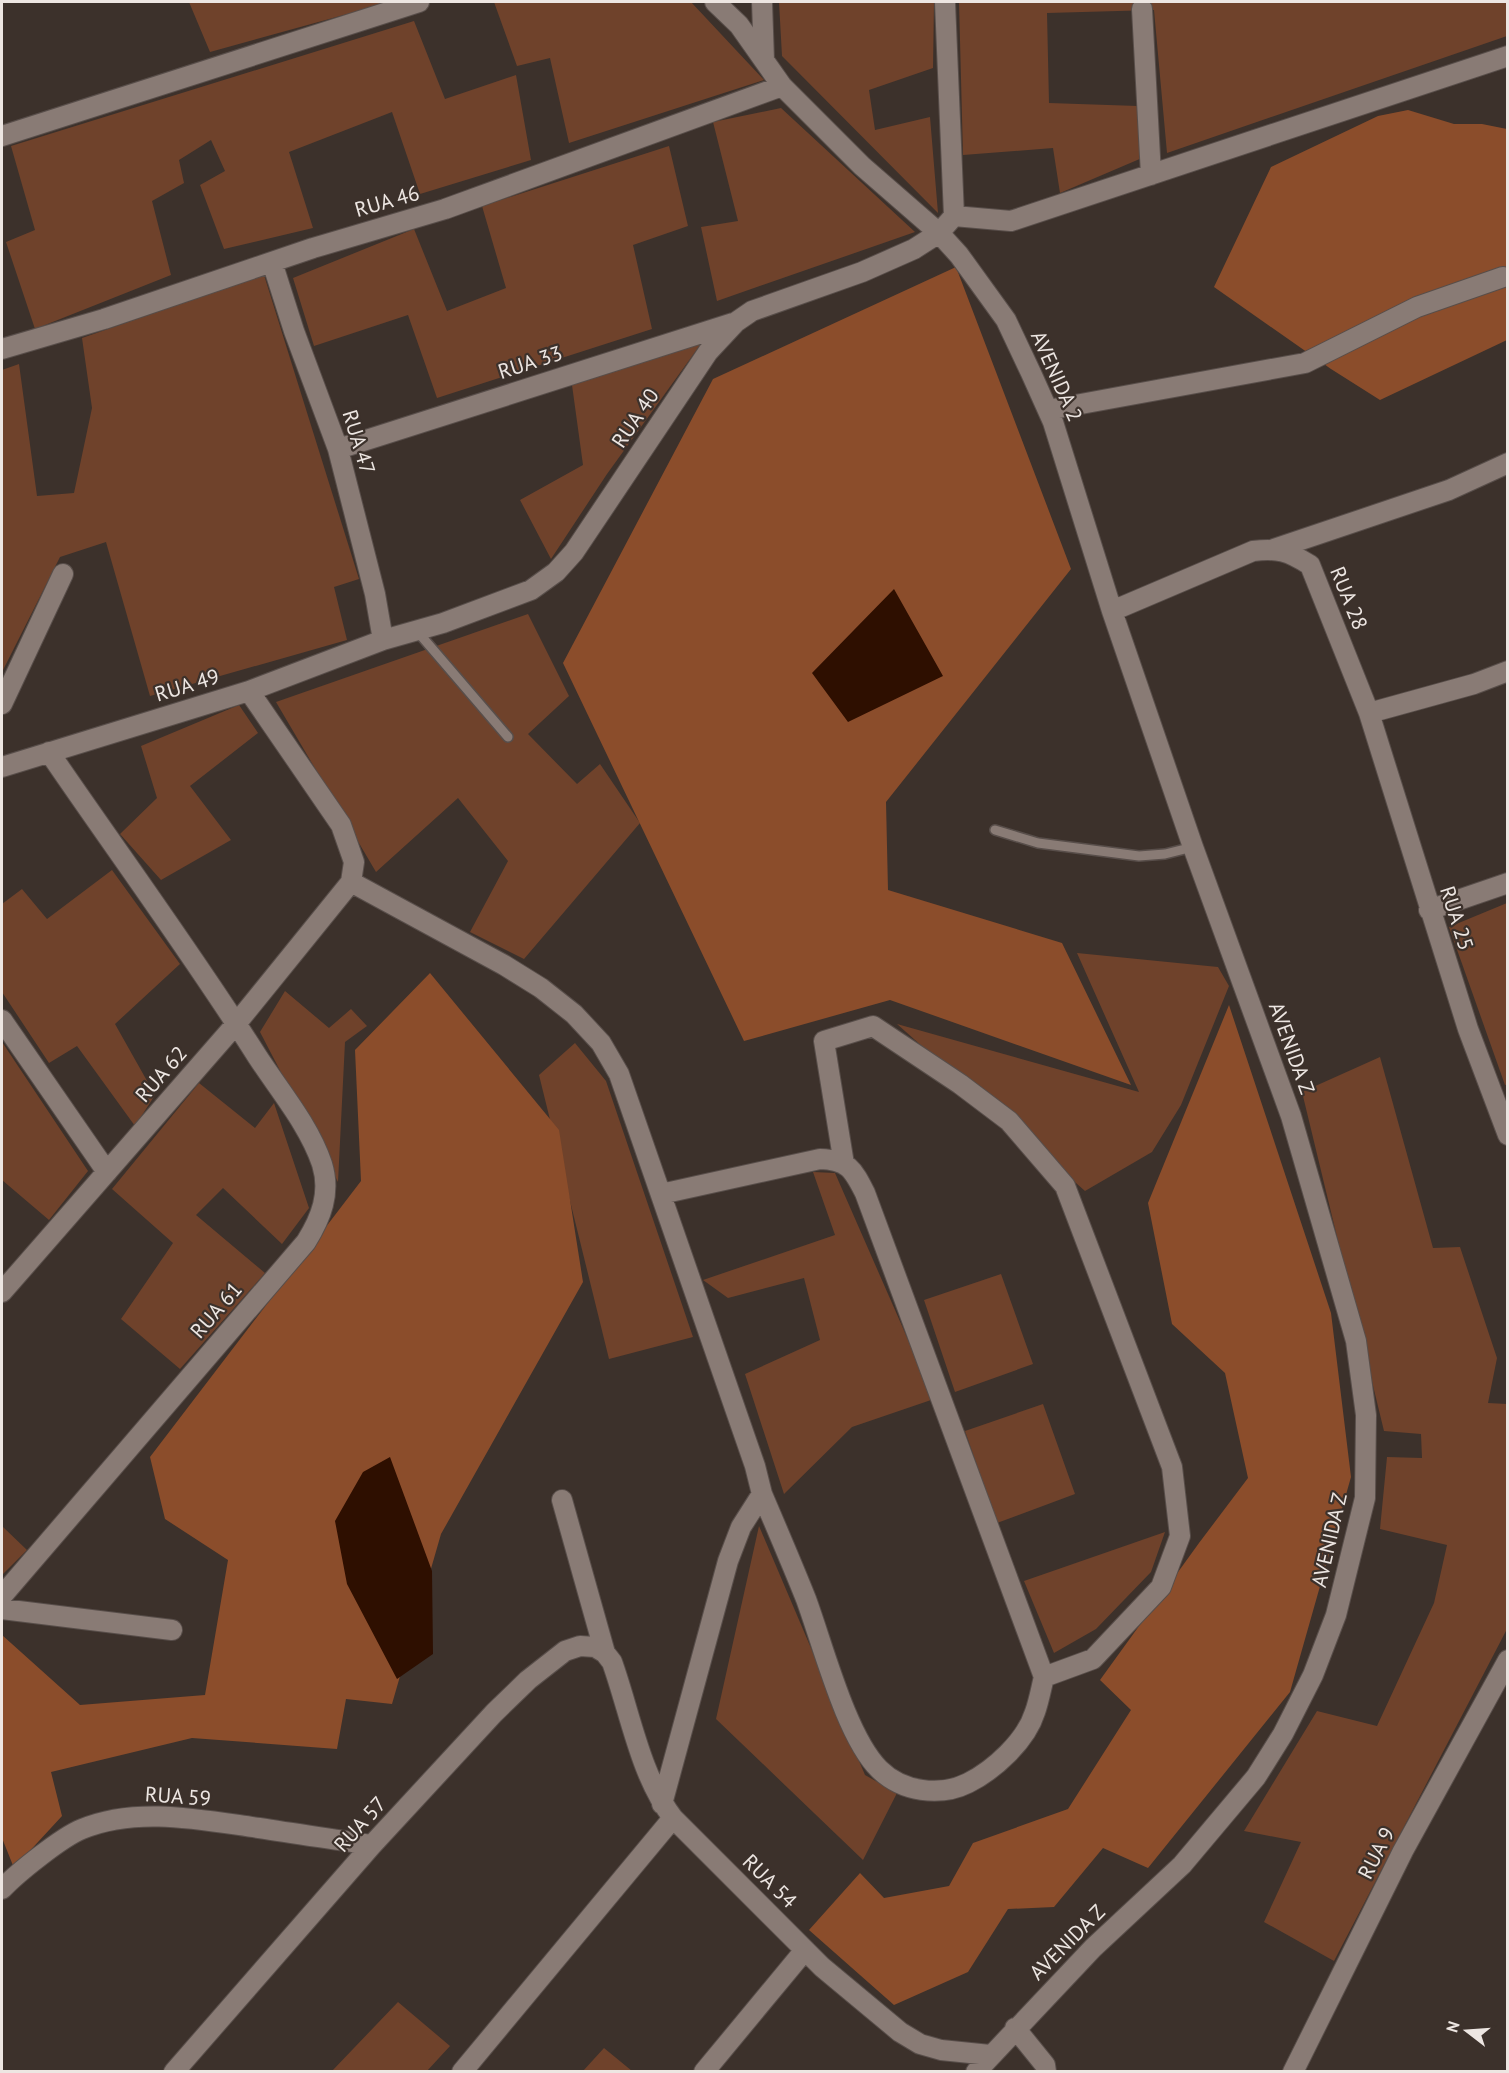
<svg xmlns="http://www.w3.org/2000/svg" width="1509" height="2073" viewBox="0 0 1509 2073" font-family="'PT Sans',sans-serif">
<rect width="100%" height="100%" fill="#3c312b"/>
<path fill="#6f422b" d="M189,2H379L380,5L210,52Z
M494,2H691L764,80L569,143L550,58L517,66Z
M779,2H934L933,68L869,90L875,130L930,117L938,213L782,56Z
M959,2H1507V36L1167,153L1154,10L1047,13L1049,103L1138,106L1142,158L1060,193L1053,148L963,155Z
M414,21L445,99L516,75L531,160L420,194L392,112L289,152L313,228L224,249L200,185L225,171L211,140L179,160L184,183L152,201L171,275L35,329L6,242L35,230L11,146Z
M781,108L915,232L717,301L701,227L738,221L713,122Z
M669,146L688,226L633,245L652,329L437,398L408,315L314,346L293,278L414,229L447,311L506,288L482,206Z
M264,275L359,579L334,587L347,640L150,696L106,542L60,557L2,672V479L3,475L2,473V370L19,364L37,496L74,493L92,408L82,338Z
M703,341L607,474L551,559L520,500L583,465L572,385Z
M528,614L569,696L528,734L577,784L600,764L640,823L524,959L470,932L508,861L458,798L376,872L276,702Z
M239,705L258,733L190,786L231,840L161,880L120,834L157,798L141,746Z
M112,870L180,964L115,1024L155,1095L135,1126L77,1046L49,1063L2,992V904L22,889L47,919Z
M1507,903L1508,1084L1505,1085L1449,927Z
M1077,953L1218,967L1229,986L1181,1105L1152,1152L1085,1191L897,1024L1139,1092Z
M285,991L329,1028L351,1009L367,1026L345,1042L338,1182L260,1032Z
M2,1042L88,1171L49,1220L2,1180Z
M575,1043L606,1081L693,1337L609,1359L539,1075Z
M1380,1057L1433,1248L1460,1247L1497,1358L1488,1403L1507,1404V1629L1334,1961L1264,1922L1301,1842L1244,1831L1317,1711L1377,1726L1434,1603L1447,1545L1380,1529L1387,1457L1422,1458L1421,1434L1384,1431L1302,1092Z
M199,1083L255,1128L274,1103L309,1208L282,1244L223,1188L196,1215L265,1273L180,1369L121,1319L173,1243L112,1189Z
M813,1172L835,1173L934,1399L852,1427L784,1494L745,1374L820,1340L804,1278L728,1298L703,1280L835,1235Z
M1001,1274L1033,1364L955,1392L924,1300Z
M1043,1404L1075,1494L997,1523L965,1431Z
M2,1526L27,1550L2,1575Z
M759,1526L865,1775L897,1793L863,1860L716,1719Z
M1165,1532L1151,1572L1096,1629L1054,1653L1024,1581Z
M398,2002L450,2046L427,2071H332Z
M604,2048L632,2071H583Z"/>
<path fill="#8b4d2b" d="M1408,110L1454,124H1482L1507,129V340L1380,400L1331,369L1214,287L1271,167L1378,116Z
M956,267L1071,569L886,802L888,890L1062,943L1131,1085L890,1000L744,1041L563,663L713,379Z
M430,973L559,1130L583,1282L441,1534L392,1704L346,1699L337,1749L192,1738L51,1772L62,1816L14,1868L2,1838V1635L80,1705L205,1695L228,1560L165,1519L150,1457L361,1181L355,1050Z
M1229,1005L1331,1313L1351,1477L1290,1692L1148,1868L1103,1848L1054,1907L1008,1909L968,1972L894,2005L809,1930L860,1873L884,1898L949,1886L973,1843L1068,1809L1131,1710L1100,1680L1199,1543L1248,1478L1225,1373L1172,1324L1148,1203Z"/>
<path fill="#2e0f00" d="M894,589L943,676L848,722L812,673Z
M390,1457L432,1571L433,1654L397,1679L347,1584L335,1521L363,1472Z"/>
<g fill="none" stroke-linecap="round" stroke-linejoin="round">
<defs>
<path id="lane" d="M417,631L508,737
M995,830L1038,843L1139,856L1165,854L1193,847"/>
<path id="street" d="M715,2L739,25L782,86L862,166L939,233L959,255L1006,320L1031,373L1053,422L1112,611L1193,847L1291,1116L1356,1341L1366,1415L1365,1498L1336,1615L1313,1675L1283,1734L1256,1777L1182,1865L1093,1948L976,2072
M762,2L764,60
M1142,9L1151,175
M2,136L419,2
M954,216L1011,221L1508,56
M272,262L294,331L338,449L375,594L383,640
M2,349L104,319L313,248L445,209L782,86
M1048,410L1305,363L1417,307L1503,277
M338,449L733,323
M1274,549L1449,490L1508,463
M1112,611L1253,551C1278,548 1288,551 1310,565L1369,713L1474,684L1508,671
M2,704L63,574
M1369,713L1468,1029L1508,1135
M2,767L249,691L383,640L443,623L531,590L556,572L574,552L708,352L736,322L752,311L862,272L914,249L939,233L954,216L945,2
M351,882L504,965L541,988L574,1014L601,1043L619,1074L755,1466L762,1494L741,1527L728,1561L662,1804
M1429,910L1508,883
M2,1020L107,1172
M844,1164L824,1041L873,1026L960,1084L1009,1121L1065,1186L1172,1467L1180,1536L1161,1587L1093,1659L1044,1677
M661,1194L820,1159C848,1160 853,1169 865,1193L1044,1677C1041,1689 1039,1701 1035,1712C1026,1741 994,1770 968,1783C940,1797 902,1792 879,1769C846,1736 823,1645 806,1599C792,1564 777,1529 762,1494
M2,1292L236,1024L351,882L354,862L341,825L249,691
M562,1500L605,1653L612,1662C630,1712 640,1775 673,1818L822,1967L900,2032L920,2044L941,2050L990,2055
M2,1596L306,1242C321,1218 331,1193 322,1164C309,1125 279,1090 257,1056C191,952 118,853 49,752
M2,1609L172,1630
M2,1889C17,1873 62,1837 82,1829C137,1806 202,1820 259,1828C296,1834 334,1839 372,1845
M1015,2028L1045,2065L1046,2072
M174,2072L372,1845L494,1713L528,1680L565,1651L580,1646L595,1647L605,1653
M462,2072L673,1818
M704,2072L805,1950
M1293,2072L1403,1851L1508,1660"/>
</defs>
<use href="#lane" stroke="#584e4a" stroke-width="12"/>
<use href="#street" stroke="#584e4a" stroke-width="22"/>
<use href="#lane" stroke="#897b75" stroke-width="9"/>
<use href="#street" stroke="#897b75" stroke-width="20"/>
</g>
<g text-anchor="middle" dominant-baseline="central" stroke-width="4.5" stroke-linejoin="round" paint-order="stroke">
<g font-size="21" fill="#ede6e2" stroke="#3c312b">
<text transform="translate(387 201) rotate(-16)">RUA 46</text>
<text transform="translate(530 362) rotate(-18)">RUA 33</text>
<text transform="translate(1057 376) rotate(66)">AVENIDA 2</text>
<text transform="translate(635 418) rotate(-56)">RUA 40</text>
<text transform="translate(359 442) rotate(73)">RUA 47</text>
<text transform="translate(1349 598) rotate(68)">RUA 28</text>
<text transform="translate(187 685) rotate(-17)">RUA 49</text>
<text transform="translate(1457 918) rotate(72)">RUA 25</text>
<text transform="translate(1292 1048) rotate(70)">AVENIDA Z</text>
<text transform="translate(161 1074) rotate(-49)">RUA 62</text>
<text transform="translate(216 1310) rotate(-49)">RUA 61</text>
<text transform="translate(1329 1540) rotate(-77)">AVENIDA Z</text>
<text transform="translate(178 1796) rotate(4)">RUA 59</text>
<text transform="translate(360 1824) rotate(-48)">RUA 57</text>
<text transform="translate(1376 1853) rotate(-63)">RUA 9</text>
<text transform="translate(770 1881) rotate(45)">RUA 54</text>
<text transform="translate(1067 1942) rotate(-45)">AVENIDA Z</text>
</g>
</g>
<rect width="1509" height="2073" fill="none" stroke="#ede6e2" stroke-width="6"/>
<g transform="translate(1467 2031) rotate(287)" stroke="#3c312b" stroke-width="4.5" paint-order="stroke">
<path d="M0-4.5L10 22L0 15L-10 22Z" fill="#ede6e2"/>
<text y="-9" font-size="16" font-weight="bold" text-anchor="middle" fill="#ede6e2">N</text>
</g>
</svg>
